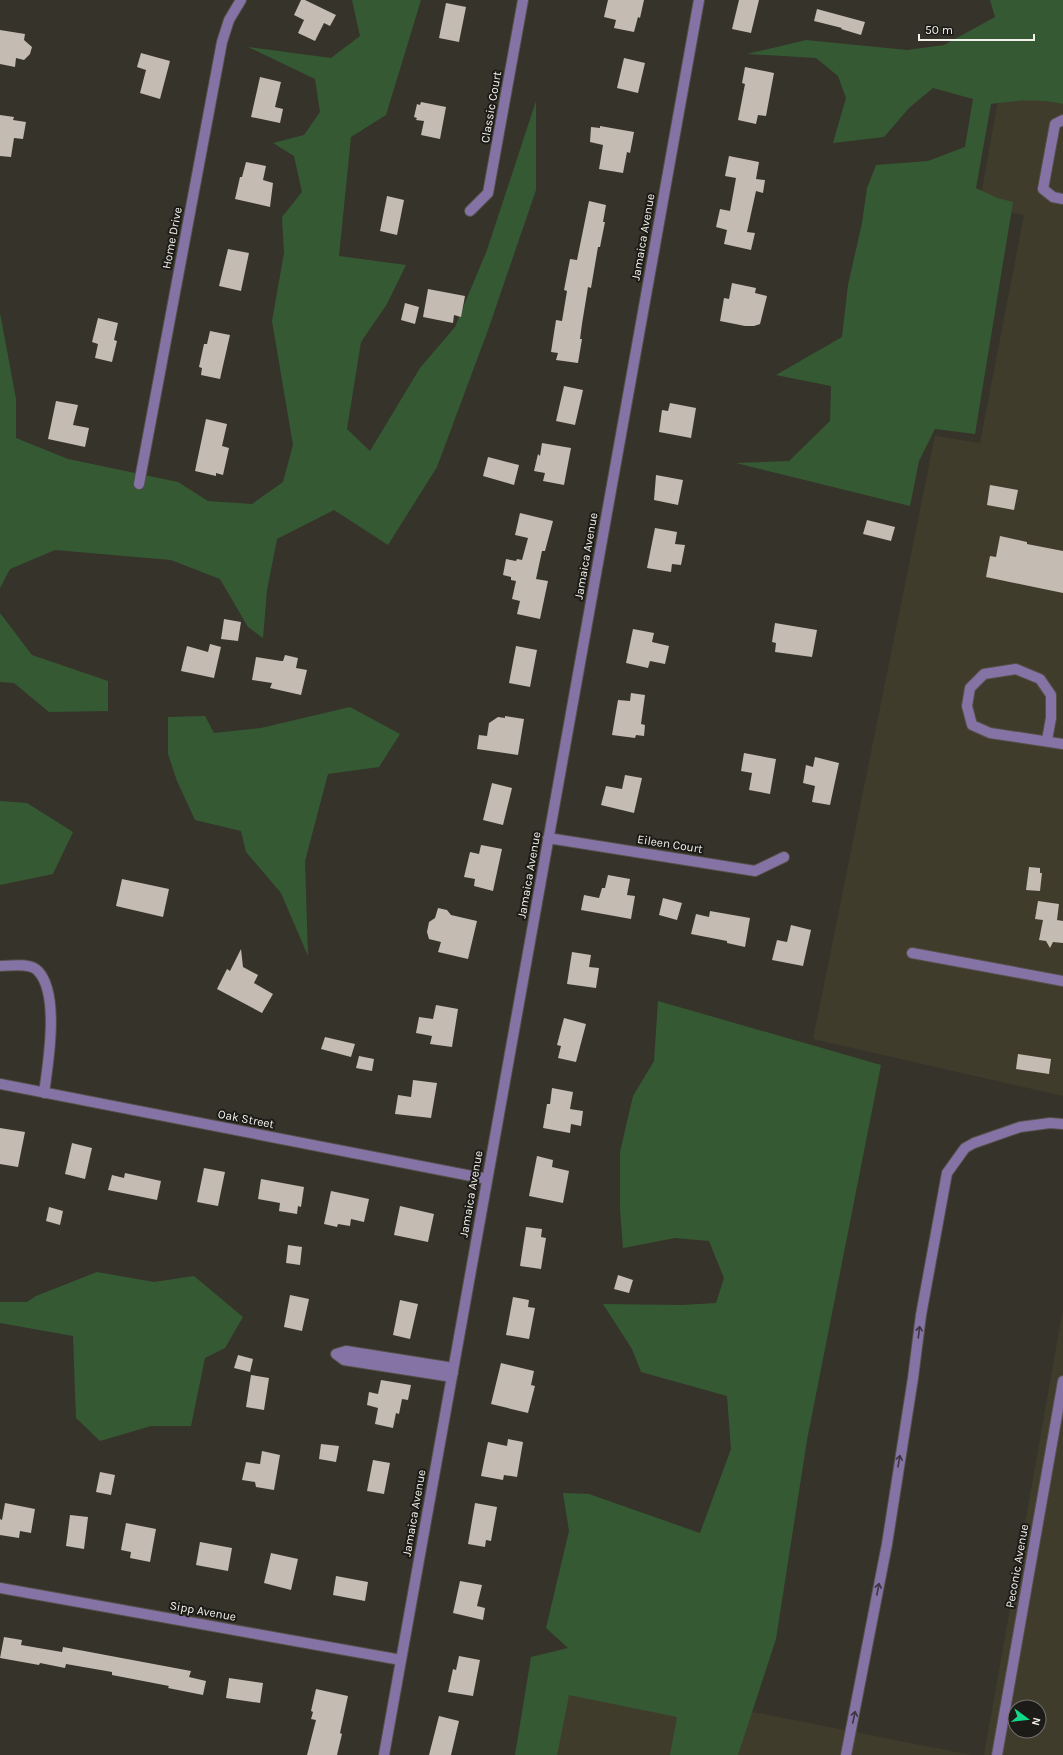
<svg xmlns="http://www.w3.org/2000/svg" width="1063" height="1755" viewBox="0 0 1063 1755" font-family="Karla,sans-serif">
<rect width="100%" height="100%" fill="#36332a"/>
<path fill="#403c2c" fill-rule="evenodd" d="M1016,0H1063V1096L813,1039L935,436L980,443L1024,215L979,207Z
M1063,1309V1755H984ZM1015,1707H1039V1731H1015Z
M560,1674L971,1755H546Z"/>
<path fill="#355a33" d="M352,0H421L386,115L351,137L339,256L406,265L387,304L361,342L347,429L370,451L420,368L455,327L487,250L536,101V190L488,330L437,467L388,545L334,510L277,539L267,590L263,638L248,627L220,579L171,560L55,550L10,569L0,588V313L16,399V438L68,459L178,482L208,501L252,504L283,482L293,445L272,321L284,253L282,217L302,192L294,156L273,143L304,135L320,112L315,79L248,47L331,58L360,36Z
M990,0H1063V104C1039,99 1015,100 991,104L976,188L997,198L1013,202L975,434L935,429L919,461L910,506L736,463L789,461L830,421L831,386L776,375L842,337L848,285L862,223L867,188L876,165L928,161L965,147L973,99L933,88L909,108L884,137L833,143L846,98L838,76L816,58L747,54L806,40L907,50L944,45L995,17Z
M0,613L32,655L108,681V711L49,712L14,683L0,682Z
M350,707L400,734L379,767L328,774L305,861L308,956L281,893L246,852L241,831L195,820L177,781L168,754V717L205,716L214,733L261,728Z
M0,801L27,803L73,832L53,874L0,885Z
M658,1001L881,1065L807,1440L776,1639L738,1755H670L677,1717L569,1695L557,1755H515L531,1657L568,1648L546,1628L569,1531L563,1493L589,1494L700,1533L731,1449L727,1396L641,1372L632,1349L603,1304L682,1305L716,1303L724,1278L709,1241L675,1238L623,1248L620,1209V1152L633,1096L654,1061Z
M97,1272L154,1282L194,1276L243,1317L225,1348L205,1358L191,1426H151L100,1441L76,1418L73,1336L0,1323V1302H27L36,1296Z"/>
<path fill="#c4bbb2" d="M301,0H305L336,15L330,26L324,23L315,41L298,33L304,20L294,15Z
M608,0H644L640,18L638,17L634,32L614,28L616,20L604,17Z
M739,0H759L751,33L732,29Z
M446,3L466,7L459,42L439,38Z
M817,9L865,22L861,35L841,29L842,28L814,21Z
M0,30L25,34L24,40L32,47L30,54L24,60L16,58L15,67L0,64Z
M141,53L170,61L160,99L140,93L146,70L137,67Z
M624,58L645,63L638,93L617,88Z
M745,67L774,73L766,116L758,115L756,124L738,120L745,84L742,83Z
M260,77L281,82L275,107L283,109L280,123L251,117Z
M421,102L446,107L440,139L421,135L424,121L416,120L417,118L414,117L417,104L420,105Z
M0,115L14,117L13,120L26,122L23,139L14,138L11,157L0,156Z
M600,126L634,132L630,153L627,152L623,173L599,169L603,145L590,142L591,127L600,128Z
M729,156L759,162L756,179L765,180L763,193L756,191L747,232L755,233L751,250L724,244L727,230L716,227L720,209L730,211L736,178L725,176Z
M246,162L266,166L263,180L273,183L270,207L235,199L240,177H242Z
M387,196L404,200L397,235L380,231Z
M589,201L606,205L603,222H605L600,247H598L591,288L588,287L582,324L580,339H582L578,363L556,360L558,353L551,352L556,320L562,321L567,291L564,290L570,259L577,260Z
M228,249L249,253L241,291L219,286Z
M732,283L756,288L755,293L767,296L760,324L754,326H745L720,321L724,298L729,299Z
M428,289L465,296L461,317L454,315L453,323L423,317Z
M405,303L419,307L415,324L401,320Z
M98,318L118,323L114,340L117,341L112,362L95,358L98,344L92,342Z
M210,331L230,335L220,379L201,375L202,368L199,367L204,344H207Z
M564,386L583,390L575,425L556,421Z
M56,401L78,405L73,425L89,428L85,447L48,439Z
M670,403L696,408L691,438L659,432L662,410L668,411Z
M206,419L227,424L222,446L229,448L223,475L216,473V476L195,471Z
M542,443L571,448L564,485L543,481L545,473L534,471L538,454L540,456Z
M488,457L519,465L514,485L483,476Z
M656,475L683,480L678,505L654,500Z
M990,485L1018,490L1014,510L987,505Z
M520,513L553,521L545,551H542L536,579L548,581L540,619L517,614L520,601L512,599L516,581L511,580V577L503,575L506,559L516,561L517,559L522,560L528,538L515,535Z
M867,520L895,527L891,541L863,534Z
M655,528L677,532L675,544L685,545L681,565L672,564L671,572L647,568Z
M1000,536L1027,542V544L1063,551V593L986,577L990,556L996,557Z
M224,619L241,622L238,641L221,639Z
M775,623L817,630L812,657L775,652L776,643L772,642Z
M633,629L654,633L652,642L669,646L665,664L650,661L648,668L626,663Z
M210,644L221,647L214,678L181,671L187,646L208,652Z
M516,646L537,650L530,687L509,683Z
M285,655L298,658L296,668L307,670L301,695L270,688L272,683L252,680L256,657L281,661H283Z
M631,693L645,695L641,724L645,725L644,736L636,735L635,738L612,735L618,700L630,701Z
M505,716L524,719L518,755L477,749L479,735L487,736L489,723L498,717L505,718Z
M744,753L776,759L770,794L749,790L752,773L741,771Z
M815,757L839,763L830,805L812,802L815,786L803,783L806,765L813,767Z
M625,775L642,778L634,813L601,805L606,786L622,789Z
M492,783L512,788L503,825L483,820Z
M481,845L502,849L493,891L474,886L475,879L464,877L470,852L479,854Z
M1029,867L1040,868V873H1042L1040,891L1026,890Z
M608,875L630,879L627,895L635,896L631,919L581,910L584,895L599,898L602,888H605Z
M122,879L169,889L163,917L116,906Z
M663,898L682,903L677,920L659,915Z
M1038,901L1059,904L1057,920L1063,921V943L1053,942L1050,948L1046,941L1039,940L1043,920L1035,919Z
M438,908L447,910L451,915L477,921L468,959L438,952L441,942L429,939L427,932L429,922L435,918Z
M710,911L750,918L745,947L727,943V941L691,934L696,914L709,917Z
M791,925L811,930L803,966L772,960L777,940L787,942Z
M241,949L243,967L258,975L254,983L273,994L262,1013L217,989L227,969L230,971Z
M572,952L591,955L589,967L599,968L596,988L567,984Z
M436,1005L458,1009L452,1047L430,1044L432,1036L416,1033L419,1017L433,1019Z
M564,1018L586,1024L576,1062L558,1058L561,1046L557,1045Z
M325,1037L355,1044L351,1057L321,1049Z
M1018,1054L1051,1059L1049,1074L1016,1069Z
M359,1056L374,1059L372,1071L356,1068Z
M413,1080L437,1083L431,1118L395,1114L398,1095L411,1097Z
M552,1088L573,1092L570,1109L583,1111L581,1126L571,1124L570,1133L543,1128L547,1104H550Z
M0,1128L25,1132L18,1167L0,1164Z
M72,1143L92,1148L85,1179L65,1174Z
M537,1156L553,1160L552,1167L569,1171L563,1203L529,1196Z
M204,1168L225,1172L218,1206L197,1202Z
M125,1173L161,1181L157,1200L108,1190L112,1175L124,1178Z
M261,1179L304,1187L301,1207L298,1206L297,1214L279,1211L280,1203L258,1199Z
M331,1191L369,1199L364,1222L351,1219L350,1226L338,1224L337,1227L324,1224Z
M400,1206L434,1214L428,1242L394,1235Z
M49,1207L63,1211L60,1225L46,1221Z
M526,1227L542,1229L541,1237L546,1238L541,1269L520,1266Z
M288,1245L302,1247L300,1265L286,1263Z
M618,1275L633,1280L629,1293L614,1289Z
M290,1295L309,1299L302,1331L284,1327Z
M513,1297L529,1300L528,1307L535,1308L529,1339L506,1335Z
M400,1300L418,1304L410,1339L393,1335Z
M238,1355L253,1359L250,1372L234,1368Z
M501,1363L534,1371L531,1385L535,1386L528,1413L491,1404Z
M251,1375L269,1378L264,1410L246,1407Z
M381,1380L411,1385L408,1400L402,1399L399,1414L396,1413L393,1428L375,1424L378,1408L367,1405L369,1392L378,1394Z
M508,1439L523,1442L517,1477L504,1475L503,1480L481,1476L488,1442L507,1446Z
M321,1444L339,1446L336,1462L319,1459Z
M262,1451L280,1455L274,1490L256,1487L255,1482L242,1480L246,1462L260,1464Z
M373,1460L390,1463L384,1494L367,1491Z
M100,1472L115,1475L111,1495L96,1492Z
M5,1503L35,1509L31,1533L20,1531L19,1538L0,1535V1519L2,1520Z
M475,1503L497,1507L491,1541L486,1540L485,1547L468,1544Z
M70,1515L88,1517L84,1549L66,1546Z
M126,1523L156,1529L150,1562L130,1558L131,1552L121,1550Z
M200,1542L232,1548L228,1571L196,1565Z
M271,1553L298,1559L291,1590L264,1583Z
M336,1576L368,1582L365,1601L333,1595Z
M460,1581L482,1585L477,1606L485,1608L483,1620L453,1613Z
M4,1637L22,1640L21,1645L62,1652L63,1647L191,1671L189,1677L206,1681L203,1695L168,1688L169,1686L112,1675V1672L66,1664L65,1668L40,1663L39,1665L0,1658Z
M459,1656L480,1660L473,1696L448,1692L453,1669L456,1670Z
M229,1678L263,1683L260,1703L226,1698Z
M316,1689L348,1696L340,1733L342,1734L337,1755H307L316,1720L311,1719L313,1712L311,1711Z
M439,1716L459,1721L451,1755H429Z"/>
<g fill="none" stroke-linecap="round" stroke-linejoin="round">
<defs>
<path id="minor" d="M1063,120L1055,124L1043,189L1053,197L1063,199
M470,211L488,193L523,0
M139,484L222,42L229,20L241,0
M1047,740L1051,718V695L1040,679L1016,669L984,674L970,688L967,706L972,725L990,733L1063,744
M548,838L755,871L784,857
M912,953L1063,981
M0,966C10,966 31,962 38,971C60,994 48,1064 44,1093
M0,1084L487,1179
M346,1351L447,1367L453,1373L446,1376L344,1360L336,1354Z
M0,1588L401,1660
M384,1755L699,0
M846,1755L887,1544L913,1378L921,1315L947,1173L965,1148L974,1143L1020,1127L1050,1123L1063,1124
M997,1755L1063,1381"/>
</defs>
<use href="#minor" stroke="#545149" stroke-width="12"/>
<use href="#minor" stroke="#8573a6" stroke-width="10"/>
</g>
<defs><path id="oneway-shaft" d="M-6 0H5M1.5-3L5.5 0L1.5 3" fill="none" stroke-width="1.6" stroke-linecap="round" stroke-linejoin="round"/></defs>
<g stroke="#3c3542">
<use href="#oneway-shaft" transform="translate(919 1332) rotate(-83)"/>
<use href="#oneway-shaft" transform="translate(899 1461) rotate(-80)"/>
<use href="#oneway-shaft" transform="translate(878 1589) rotate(-79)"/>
<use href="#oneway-shaft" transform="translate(854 1717) rotate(-78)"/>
</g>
<g text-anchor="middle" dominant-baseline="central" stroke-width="4" stroke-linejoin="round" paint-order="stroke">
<g font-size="12" fill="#f2f1eb" stroke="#1c1b17">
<text transform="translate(491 107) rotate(-80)">Classic Court</text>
<text transform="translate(643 237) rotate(-80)">Jamaica Avenue</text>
<text transform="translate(172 238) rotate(-79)">Home Drive</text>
<text transform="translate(586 556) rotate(-80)">Jamaica Avenue</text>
<text transform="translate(670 844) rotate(9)">Eileen Court</text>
<text transform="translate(529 875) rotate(-80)">Jamaica Avenue</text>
<text transform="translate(246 1119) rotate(11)">Oak Street</text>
<text transform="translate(471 1194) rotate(-80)">Jamaica Avenue</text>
<text transform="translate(414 1513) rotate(-80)">Jamaica Avenue</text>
<text transform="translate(1017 1566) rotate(-80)">Peconic Avenue</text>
<text transform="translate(203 1611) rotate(10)">Sipp Avenue</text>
</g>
</g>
<g transform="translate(1027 1719) rotate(105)"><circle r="19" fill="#1c1b17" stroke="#72716c"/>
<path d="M0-3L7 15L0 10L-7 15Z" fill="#12d98a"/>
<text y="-6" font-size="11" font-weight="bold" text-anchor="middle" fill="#f2f1eb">N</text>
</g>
<path d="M919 34v6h115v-6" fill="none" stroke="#f2f1eb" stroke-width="2"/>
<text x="925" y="34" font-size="12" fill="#f2f1eb" stroke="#1c1b17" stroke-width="3" paint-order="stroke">50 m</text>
</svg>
